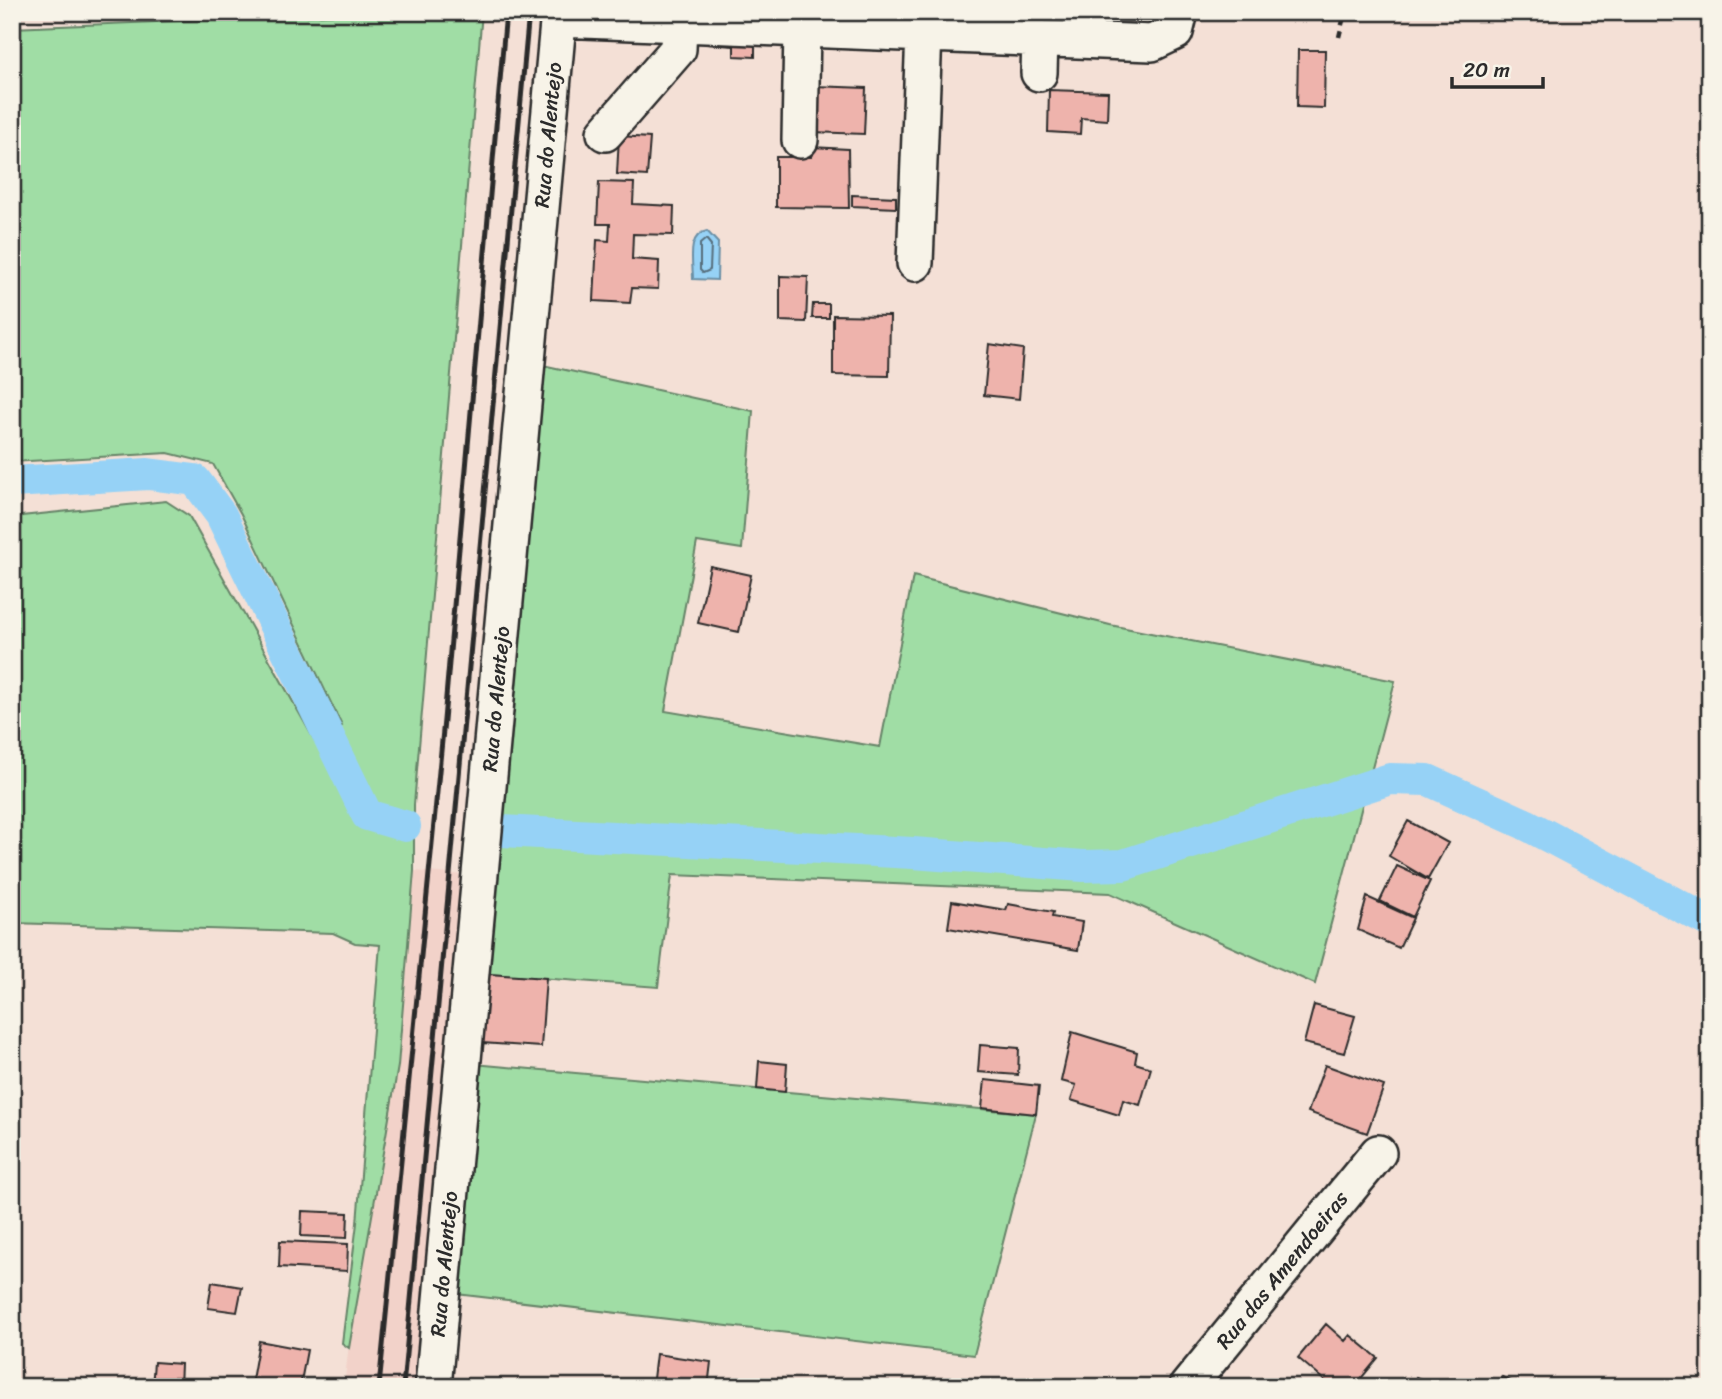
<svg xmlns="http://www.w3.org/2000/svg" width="1722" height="1399" viewBox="0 0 1722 1399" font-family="Sriracha,sans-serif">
<rect width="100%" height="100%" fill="#f4e0d6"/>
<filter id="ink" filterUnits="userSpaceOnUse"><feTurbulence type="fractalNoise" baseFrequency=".0143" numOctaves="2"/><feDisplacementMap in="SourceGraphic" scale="14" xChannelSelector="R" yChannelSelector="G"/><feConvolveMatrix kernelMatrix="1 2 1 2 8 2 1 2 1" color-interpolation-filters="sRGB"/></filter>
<g filter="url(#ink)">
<path fill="#f2d2c9" d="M414,871L465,875L419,1387H344L351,1327L398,1066Z"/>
<path fill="#a0dda5" stroke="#668468" stroke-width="2" d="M400,12H482L414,805V871L398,1066L349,1348L342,1343L357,1223L380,945L355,943L333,933L12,923V517L166,501L189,516L316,743L342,726L241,514L213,464L168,453L12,462V28Z
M538,364L753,411L742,549L697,542L665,711L880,747L913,576L1110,625L1395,681L1315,984L1110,893L672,875L658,987L488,974Z
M474,1064L1036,1114L974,1355L448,1293Z"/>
<path fill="#96d2f6" stroke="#6b8fa5" stroke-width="2" d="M707,231L718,243L717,280L693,279C693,263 686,235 707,231Z"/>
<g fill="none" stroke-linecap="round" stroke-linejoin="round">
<path stroke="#566e7c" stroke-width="2" d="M706,239L711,245L710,270L703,273L700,270V244Z"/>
<path stroke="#96d2f6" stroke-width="32" d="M12,482L148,474L195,480L221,515L367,815L405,826
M502,831L913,853L1083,866L1123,865L1390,779L1428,780L1525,824L1710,922"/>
</g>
<path fill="#eeb3ac" stroke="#2b2b2b" stroke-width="2" d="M707,28L755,30V57L734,56V46L707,44Z
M1298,50H1325L1324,108L1297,107Z
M814,86L866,88L864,134L813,132Z
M1049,90L1108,92L1107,120L1081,118L1080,134L1048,132Z
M619,136L650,138L647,176L617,174Z
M811,147L848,149L849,208L776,207V157H811Z
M599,182L634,183L633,204L674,206L673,235L633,234L632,259L659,261L658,289L632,288L630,303L594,301L597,240L609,241L610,224H597Z
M852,195L896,197V208L852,206Z
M780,276L808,277L806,322L780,321Z
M813,304H829V318H812Z
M833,315L890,316L889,376L833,375Z
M989,344L1023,349L1019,399L984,395Z
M710,566L751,575L739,632L698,623Z
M1408,821L1448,843L1428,879L1389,856Z
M1397,866L1430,881L1413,917L1380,901Z
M1367,897L1413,918L1399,948L1358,930Z
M952,901L1006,910L1008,904L1053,912L1052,917L1082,922L1078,950L948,928Z
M488,974L546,978L541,1047L482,1043Z
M1314,1005L1355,1016L1344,1053L1304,1043Z
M1072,1032L1137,1052L1135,1063L1151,1068L1140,1105L1123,1100L1119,1115L1071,1100L1076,1085L1061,1081Z
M980,1045L1019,1048L1018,1075L978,1072Z
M759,1061L787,1064L785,1092L757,1089Z
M1325,1065L1384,1086L1367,1133L1308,1112Z
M985,1080L1039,1086L1036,1114L982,1108Z
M302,1211L348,1213L347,1238L301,1236Z
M280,1241L348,1244L347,1271L279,1267Z
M212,1282L242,1287L237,1312L208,1308Z
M1326,1324L1345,1341L1350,1335L1378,1358L1354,1387H1332L1298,1358Z
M259,1341L307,1350L300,1387L252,1380Z
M656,1354L711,1362L708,1387H652Z
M154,1362L181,1364L180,1387H152Z
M1416,1377L1439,1387H1412Z
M1502,1377L1519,1385L1518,1387H1498Z"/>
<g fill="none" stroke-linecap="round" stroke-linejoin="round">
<defs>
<path id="street" d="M559,19L1152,43L1175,32L1180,12
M1039,73L1040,38
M605,133L678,49L679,24
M800,140L802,28
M915,263L924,33
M433,1387L559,12
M1187,1387L1378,1153"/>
</defs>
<use href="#street" stroke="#2b2b2b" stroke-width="40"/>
<path stroke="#2b2b2b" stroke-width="4.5" stroke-dasharray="7 5" stroke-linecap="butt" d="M1339,37L1345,12"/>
<use href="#street" stroke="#f7f3e8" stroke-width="35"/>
<path stroke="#2b2b2b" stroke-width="5" d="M379,1387L444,720L506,12
M403,1387L529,12"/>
</g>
</g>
<g text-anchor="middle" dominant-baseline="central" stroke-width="5" stroke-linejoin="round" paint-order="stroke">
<g font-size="21" fill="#2b2b2b" stroke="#f7f3e8">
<text transform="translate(548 135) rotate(-85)">Rua do Alentejo</text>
<text transform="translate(496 699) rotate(-85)">Rua do Alentejo</text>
<text transform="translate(444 1264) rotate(-85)">Rua do Alentejo</text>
<text transform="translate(1282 1270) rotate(-51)">Rua das Amendoeiras</text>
</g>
</g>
<rect width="1722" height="1399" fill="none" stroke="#f7f3e8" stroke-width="42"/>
<rect x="21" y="21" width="1680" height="1357" fill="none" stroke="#2b2b2b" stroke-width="2.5" filter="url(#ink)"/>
<path d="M1452 77v10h91v-10" fill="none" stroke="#2b2b2b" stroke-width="3.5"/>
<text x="1463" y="77" font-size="21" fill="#2b2b2b" stroke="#f7f3e8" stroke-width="5" paint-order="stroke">20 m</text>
</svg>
